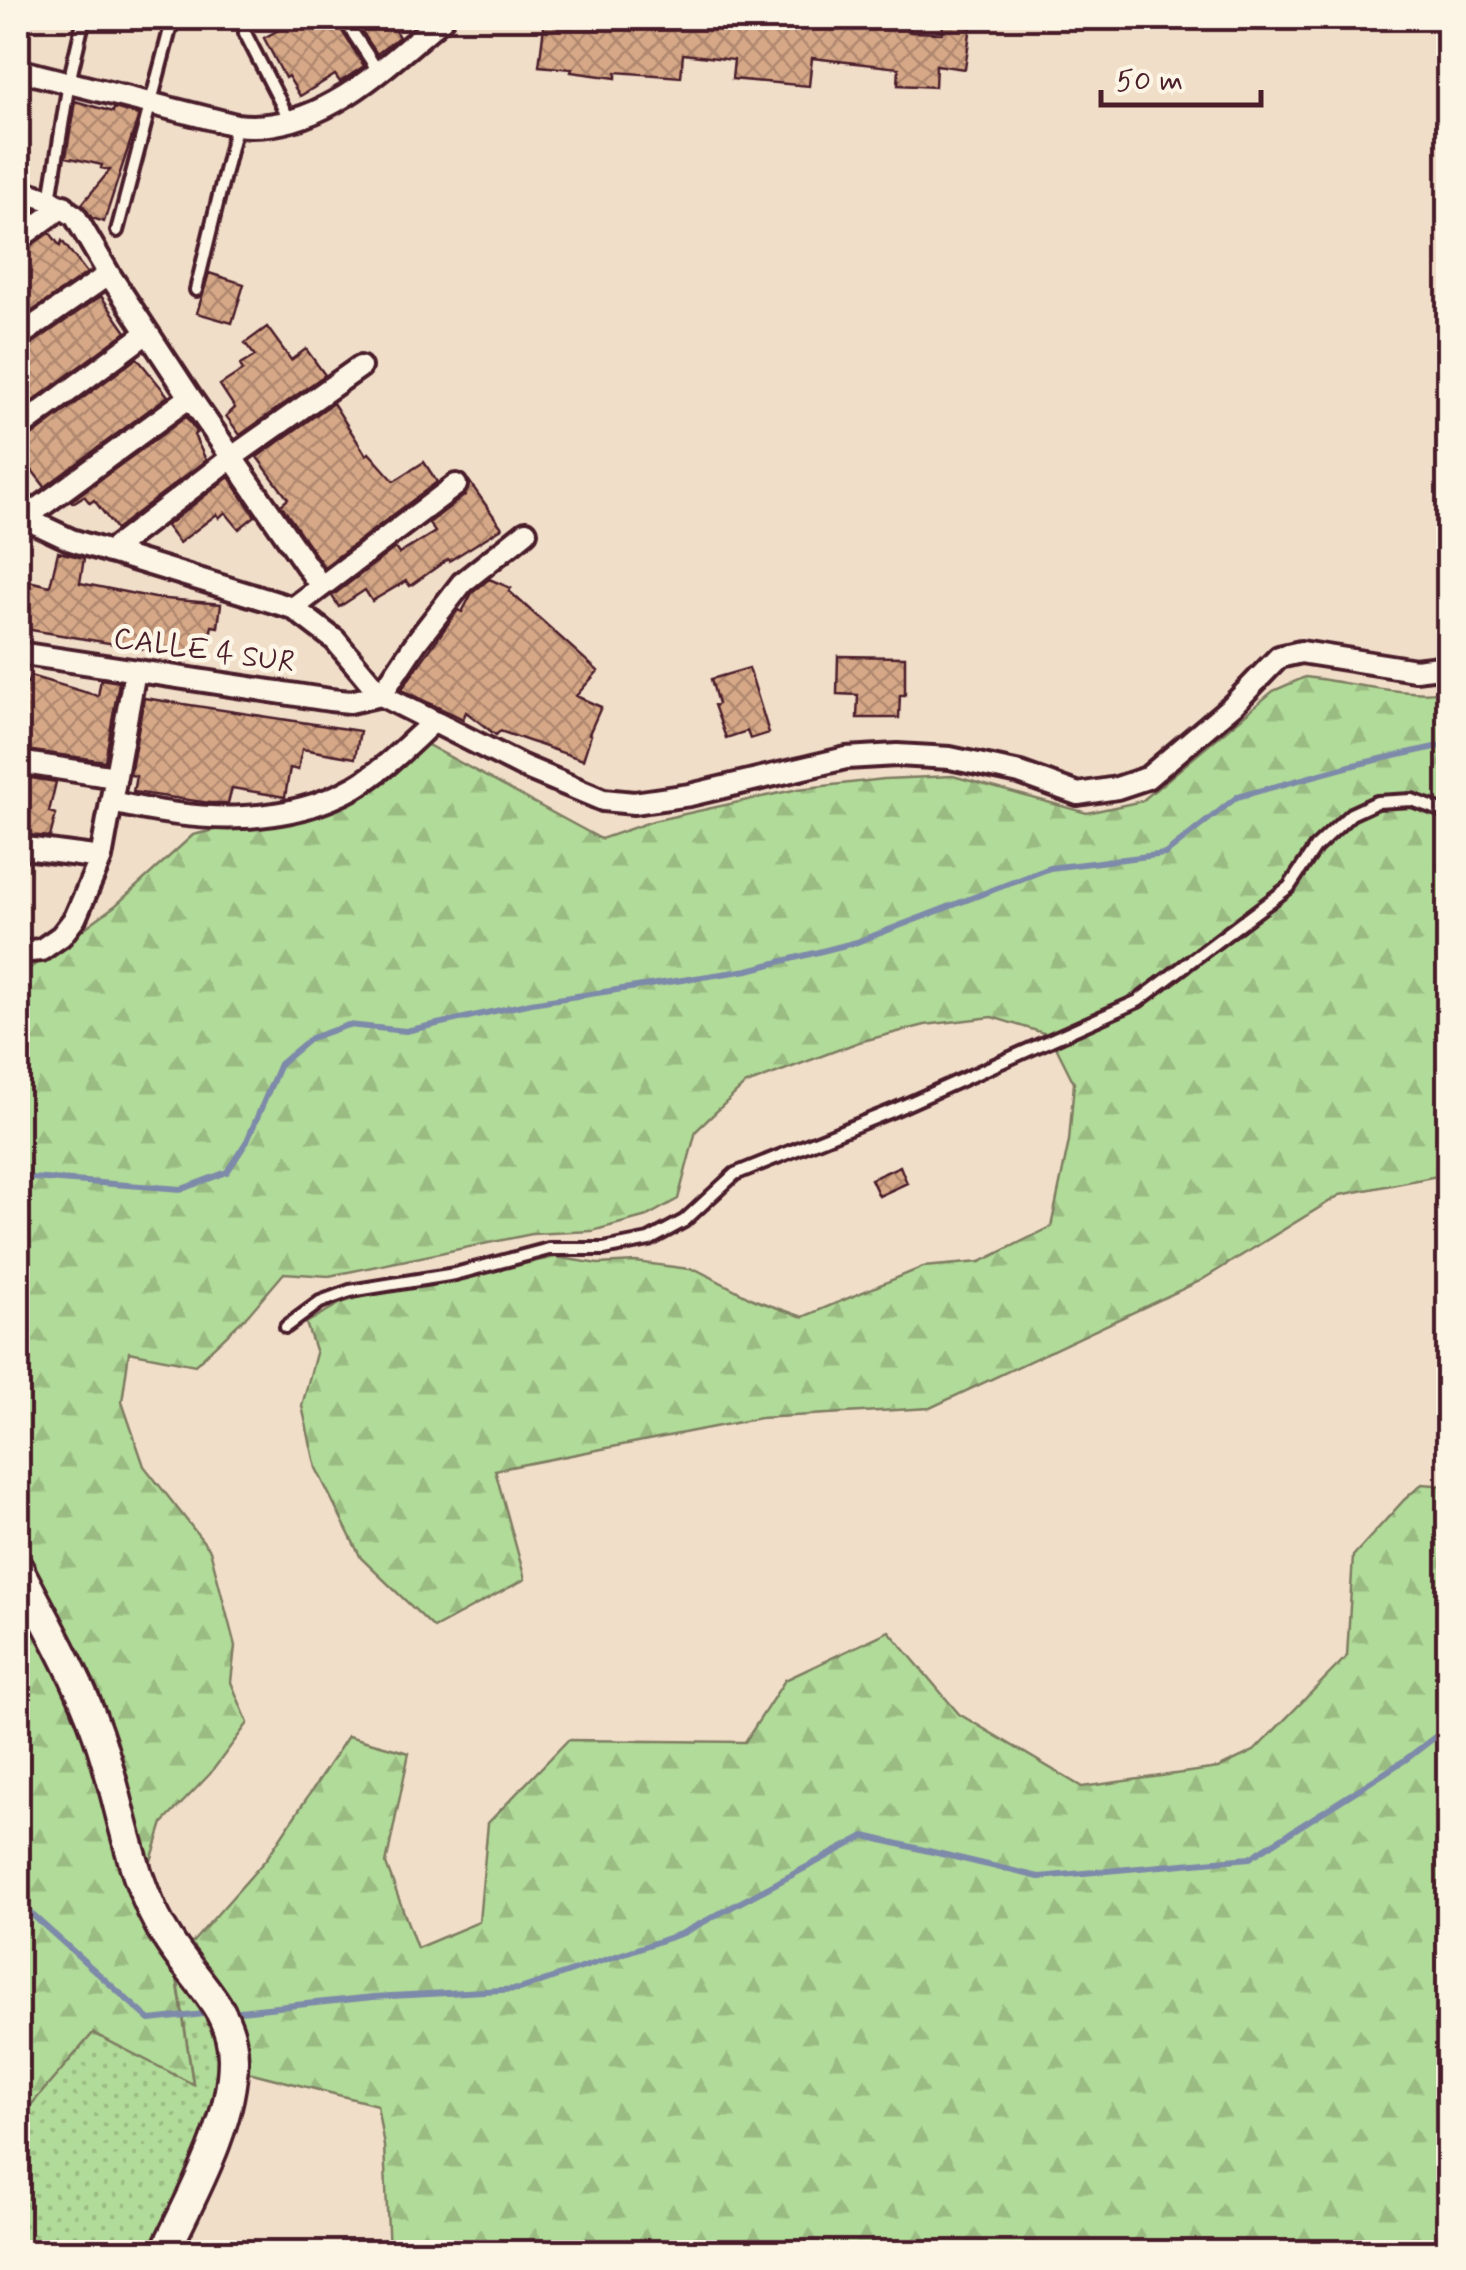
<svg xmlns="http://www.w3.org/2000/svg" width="1466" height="2270" viewBox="0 0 1466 2270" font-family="Mynerve,sans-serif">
<defs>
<pattern id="grass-dots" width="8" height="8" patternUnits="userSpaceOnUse" patternTransform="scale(2.5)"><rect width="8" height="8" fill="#b1db98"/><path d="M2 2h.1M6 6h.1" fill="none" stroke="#9abc83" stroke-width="1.8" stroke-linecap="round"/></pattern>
<pattern id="forest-firs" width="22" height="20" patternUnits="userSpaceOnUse" patternTransform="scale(2.5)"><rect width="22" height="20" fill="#b1db98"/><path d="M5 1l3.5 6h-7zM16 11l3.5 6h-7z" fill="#9abc83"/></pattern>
<pattern id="building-cross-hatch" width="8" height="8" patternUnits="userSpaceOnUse" patternTransform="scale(2.5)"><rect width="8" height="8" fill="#d6a887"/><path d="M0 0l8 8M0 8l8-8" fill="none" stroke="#b0886f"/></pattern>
</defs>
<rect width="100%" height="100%" fill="#f1dec9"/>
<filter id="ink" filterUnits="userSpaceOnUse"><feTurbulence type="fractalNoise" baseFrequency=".01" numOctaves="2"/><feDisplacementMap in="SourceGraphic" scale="20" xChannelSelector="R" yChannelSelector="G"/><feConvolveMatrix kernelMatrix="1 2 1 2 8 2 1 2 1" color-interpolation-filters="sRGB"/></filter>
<g filter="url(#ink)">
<path fill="url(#grass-dots)" stroke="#7e7d62" stroke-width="2.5" d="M175,1962L209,2005L225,2066L201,2151L150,2252H18V2120L93,2033L193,2083Z"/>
<path fill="url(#forest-firs)" stroke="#7e7d62" stroke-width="2.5" d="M1305,677C1337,680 1424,701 1448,689V1174L1340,1195L1200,1281L930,1408L760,1418L495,1470L525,1579L434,1628L361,1558L316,1468L302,1406L316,1353L306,1323L341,1303L378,1291L439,1283L555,1257L598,1264L636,1262L697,1270L755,1300L803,1317L923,1267L980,1262L1051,1227L1069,1141L1074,1083L1050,1035L992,1017L925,1025L859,1042L744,1085L696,1131L678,1199L647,1216L592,1231L532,1234L329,1276L284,1273L249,1314L195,1365L129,1352L122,1402L144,1466L210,1550L235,1646L231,1682L248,1723L210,1774L163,1823L136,1908L175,1962L267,1858L348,1736L409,1753L386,1864L417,1948L479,1922L488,1823L568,1740L745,1742L785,1680L889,1631L959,1714L1082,1787L1218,1768L1254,1751L1347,1656L1353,1556L1404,1500L1422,1484L1448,1486V2252H389L384,2146L377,2105L225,2066L223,2037L175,1965L193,2084L93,2033L18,2120V969L30,968L116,905L193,835L344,800L424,743L601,839L653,821L798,789L884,779L953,776L1087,813L1142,801L1273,691Z"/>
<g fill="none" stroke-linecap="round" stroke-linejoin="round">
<path stroke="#7e8aa9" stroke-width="6" d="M18,1177L182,1189L227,1172L247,1141L280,1064L311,1038L348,1025L406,1031L531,1003L748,970L857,942L1050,868L1165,854L1237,797L1354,765L1448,744
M18,1902L150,2020L213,2013
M230,2012L373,1997L520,1989L683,1933L865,1836L1039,1877L1250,1858L1405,1760L1448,1727"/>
</g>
<path fill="url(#building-cross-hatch)" stroke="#4a1f2b" stroke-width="2.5" d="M300,18H334L364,66L340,82L335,75L300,96L288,76L285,78L264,38Z
M353,18H387L399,37L377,54Z
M545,18H784L826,23L827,18H910V32L942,33L944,18H972L965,69L936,65L935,87L898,85L899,68L812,58L809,86L732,79L734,60L683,54L681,77L616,72V78L571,72L572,69L539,66Z
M75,101L113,112L114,108L139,115L104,222L92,218L82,204L110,170L101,168L102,165L66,157Z
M50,233L60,246L62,241L87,273L18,321V252Z
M209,273L244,284L232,323L197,313Z
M101,296L126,332L18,412V351L26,348Z
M267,327L291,360L306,349L325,375L240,435L226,416L235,408L220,385L243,370L240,365L255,356L245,343Z
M137,358L168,396L45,487L25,461L18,466V442L26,440Z
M333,403L366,455L369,453L394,481L424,462L437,482L324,567L281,505L288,499L257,457Z
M186,417L197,432L194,435L206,460L116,529L94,500L90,503L84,496L73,503L71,501Z
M229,477L255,516L239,529L225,512L219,518L217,514L179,543L166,526Z
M469,481L502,528L449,561L448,559L410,586L406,581L372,601L365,590L339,607L332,596L395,548L399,554L435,532L429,523L465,495Z
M58,552L84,558L80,583L155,598L221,604L218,627L212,626L205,659L19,628L29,581L50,586Z
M489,579L511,588L509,591L598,671L576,696L601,707L589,734L591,735L583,760L500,731L496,735L466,712L463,719L401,690L458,610L462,612L472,593Z
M838,656L905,657V695H900L899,718H857L858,695L837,694Z
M749,668L769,733L750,739L747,731L726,738L714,705L718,704L711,679Z
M30,676L98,696L101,679L119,682L105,761L18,749V680L28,683Z
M144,698L360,731L355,758L302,749L298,770L290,768L285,797L232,788L228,803H210L133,792L136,776L130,775Z
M18,776L56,782L49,812L56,814L50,837L18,834Z
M900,1166L907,1183L879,1196L871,1179Z"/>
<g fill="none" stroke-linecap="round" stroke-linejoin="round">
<defs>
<path id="service" d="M343,18L378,71
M245,33L290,121
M50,200L69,82L84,18
M117,231L173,18
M196,290L236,126
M286,1327L320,1302L350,1291L455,1274L549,1249H604L649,1240L684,1221L735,1174L894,1110L1138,1001L1289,887L1315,848L1351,814L1377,802L1412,800L1448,813"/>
<path id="minor" d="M18,70L236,125C319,135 384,67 443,18
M18,190L50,200L75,216L109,274L190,397L320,585
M18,239L64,206
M18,337L109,274
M18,429L147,333
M18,515L71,540L293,608L335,640L381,695L522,766L603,800L634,803L690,795L846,758L897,755L950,758L1020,773L1078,794L1117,788L1147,778L1233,705L1279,657L1301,652L1415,670L1448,666
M24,519L190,397
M109,552L231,458L360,367
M293,608L456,485
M18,653L330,700L350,702L381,695
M381,695L417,641L462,583L526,532
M18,762L115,777
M112,802C192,821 280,829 355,787C384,770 408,745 432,723
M18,847L101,858
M18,952L41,950L61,936L75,918L101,858L135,671"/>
<path id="secondary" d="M18,1568C46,1622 77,1675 97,1732C122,1801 128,1879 169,1941C194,1980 233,2009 233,2059C233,2124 192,2195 165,2252"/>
</defs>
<use href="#service" stroke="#4a1f2b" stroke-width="18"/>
<use href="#minor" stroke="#4a1f2b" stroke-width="28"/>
<use href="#secondary" stroke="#4a1f2b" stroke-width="35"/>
<use href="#service" stroke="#fcf5e5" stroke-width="10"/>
<use href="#minor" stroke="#fcf5e5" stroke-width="20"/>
<use href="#secondary" stroke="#fcf5e5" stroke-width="28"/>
</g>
</g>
<g text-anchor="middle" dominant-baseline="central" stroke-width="9" stroke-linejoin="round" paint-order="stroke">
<g font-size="30" fill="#4a1f2b" stroke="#fcf5e5">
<text transform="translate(204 651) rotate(8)">CALLE 4 SUR</text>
</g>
</g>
<rect width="1466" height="2270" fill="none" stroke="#fcf5e5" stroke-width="60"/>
<rect x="30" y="30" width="1406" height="2210" fill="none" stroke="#4a1f2b" stroke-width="4" filter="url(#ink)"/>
<path d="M1101 90v15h160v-15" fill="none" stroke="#4a1f2b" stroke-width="5"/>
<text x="1116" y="90" font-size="30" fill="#4a1f2b" stroke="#fcf5e5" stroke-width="8" paint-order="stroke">50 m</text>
</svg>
